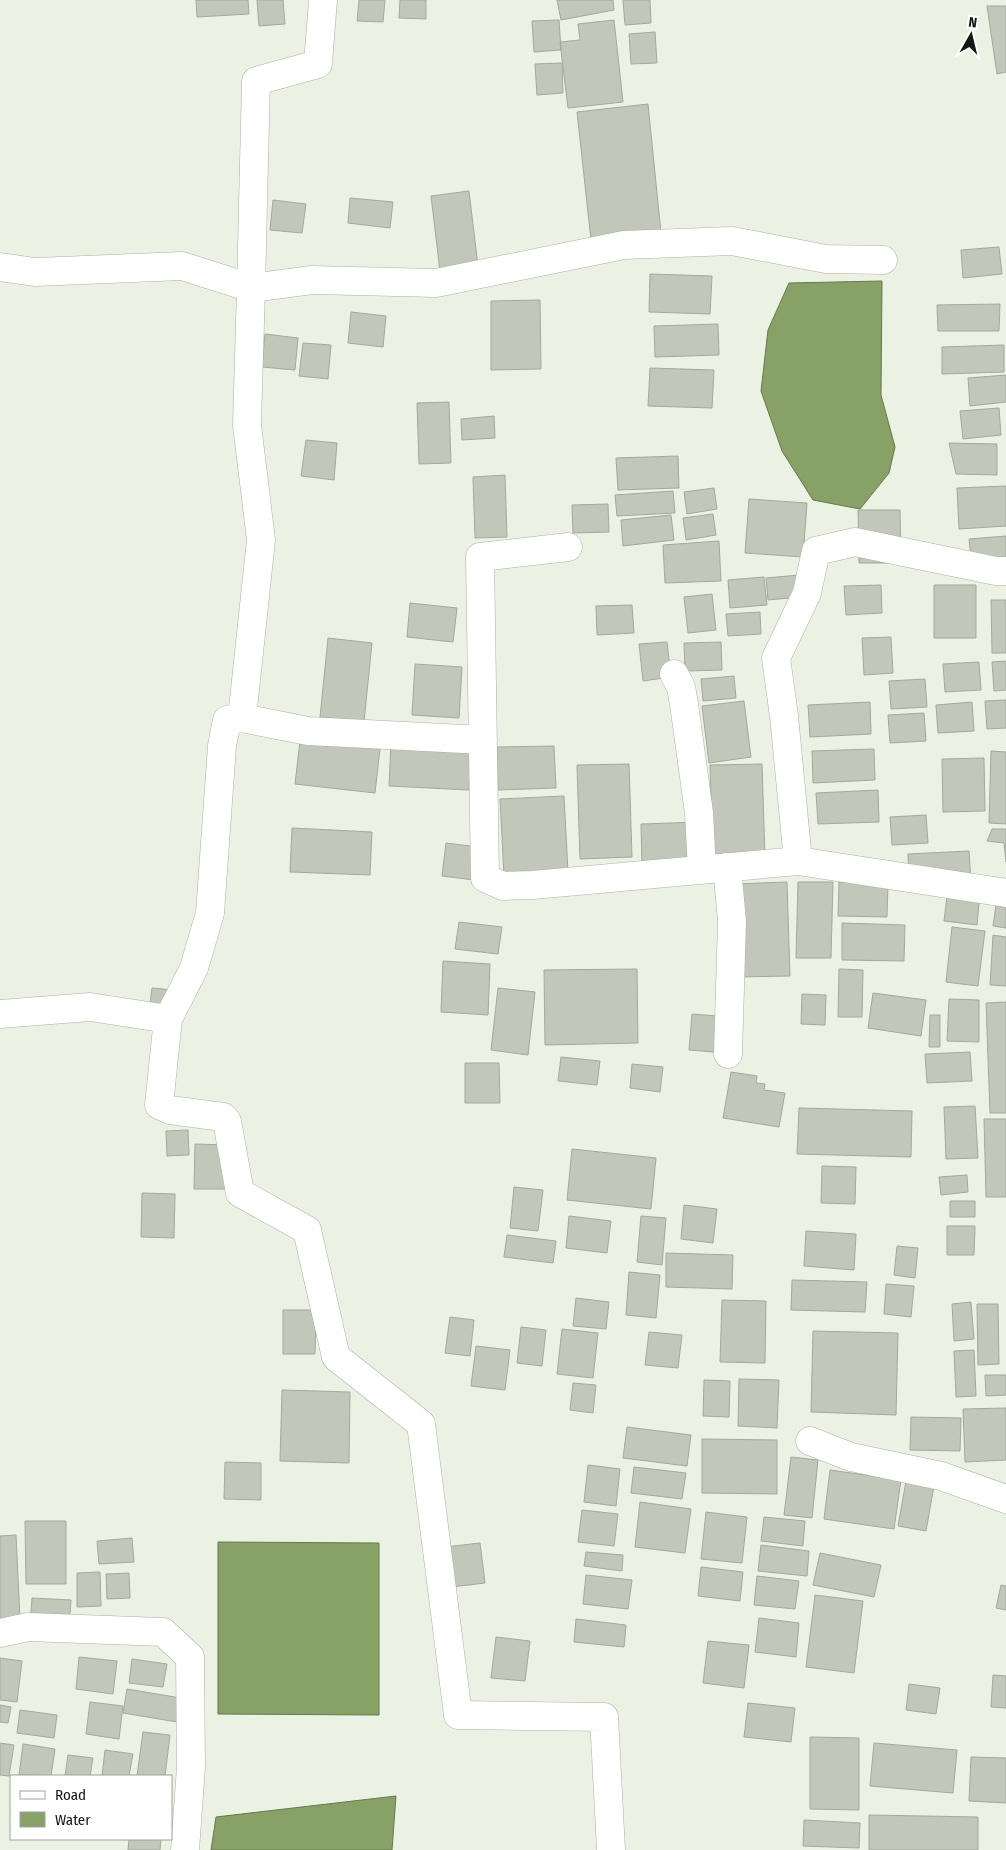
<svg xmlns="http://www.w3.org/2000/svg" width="1006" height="1850" viewBox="0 0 1006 1850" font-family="'Fira Sans Condensed',sans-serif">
<rect width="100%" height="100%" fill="#ebf2e3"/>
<path fill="#88a167" stroke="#66784e" d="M882,281L881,395L895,447L889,473L860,509L813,500L782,451L761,391L768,330L789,283Z
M218,1542L379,1543V1715L218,1714Z
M396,1796L392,1850H211L216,1817Z"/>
<path fill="#c1c8b9" stroke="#a3a99b" d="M196,0H248L249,14L197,17Z
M257,0H283L285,24L259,26Z
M359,0H385L383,22L357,21Z
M400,0H426V19L399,18Z
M557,0H613L614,10L561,20Z
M623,0H650L651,23L625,25Z
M987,6H1006V72L997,74Z
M559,20L561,50L534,52L532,21Z
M614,20L623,102L568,108L560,42L580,40L578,24Z
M655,32L657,63L631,64L629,34Z
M562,63L563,93L537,95L535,64Z
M648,104L661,233L591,240L577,112Z
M469,191L478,266L440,271L431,196Z
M350,198L393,202L390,228L348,223Z
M273,200L306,204L302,233L270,230Z
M999,247L1002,274L963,278L961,250Z
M650,274L712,276L710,314L649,312Z
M540,300L541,369L491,370V301Z
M1000,304L999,331H938L937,305Z
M351,312L386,316L383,347L348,343Z
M718,324L719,355L655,357L654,326Z
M265,334L298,338L295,370L262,367Z
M303,343L331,345L328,379L299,376Z
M1004,345V372L942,374V347Z
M650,368L714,370L712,408L648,406Z
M1006,375V402L970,406L968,378Z
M449,402L451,463L419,464L417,403Z
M999,408L1001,435L963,439L960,411Z
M494,416L495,438L462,440L461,419Z
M306,440L337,443L334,480L301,476Z
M949,443L997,444V475L956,474Z
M678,456L679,488L618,490L616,458Z
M505,475L507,537L475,538L473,477Z
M1006,486V526L959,529L957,488Z
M714,488L717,509L687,514L684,492Z
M673,491L675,513L617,516L615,495Z
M749,499L807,503L803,557L745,553Z
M608,504L609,532L573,533L572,505Z
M858,510H900L901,563H859Z
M713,514L716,535L686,540L683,518Z
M671,515L674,540L623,546L621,520Z
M1006,536V563L972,567L969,539Z
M719,541L721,581L665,583L663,545Z
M799,575L801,597L768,600L766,578Z
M764,577L767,605L730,608L728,580Z
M881,585L882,613L846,615L844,586Z
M934,585H976V638H934Z
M712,594L716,630L688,633L684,597Z
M991,600H1006V653H992Z
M410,603L457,608L453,642L407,637Z
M632,605L634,633L597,635L596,606Z
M760,612L761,634L728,636L726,614Z
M891,637L893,673L864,675L862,638Z
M328,638L372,643L364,722L320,717Z
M667,642L671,677L643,681L639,644Z
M721,642L722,670L685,671L684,643Z
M1006,661V690L994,691L992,662Z
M979,662L981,690L945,692L943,664Z
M415,664L462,667L459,718L412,715Z
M734,676L736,698L703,701L701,679Z
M925,679L927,707L891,709L889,681Z
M1006,700V728L987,729L985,701Z
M744,701L751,757L709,763L702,706Z
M870,702L871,734L810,737L808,705Z
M972,702L974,731L938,733L936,705Z
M924,713L926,741L890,743L888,715Z
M300,741L380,749L375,793L295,784Z
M391,742L471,746L469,790L389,786Z
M554,746L556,788L498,790L497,747Z
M874,749L875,780L813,783L812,751Z
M991,751L1006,752V824L989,823Z
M984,758L985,811L943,812L942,759Z
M629,764L632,857L580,859L577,765Z
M762,764L765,858L713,859L710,765Z
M878,790L879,822L818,824L816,793Z
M564,796L568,872L504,876L500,799Z
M926,815L928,843L892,845L890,817Z
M699,822L700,864L642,866L641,824Z
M292,828L372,832L370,875L290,872Z
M992,829H1006V862L1004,843L987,841Z
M446,843L478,847L474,880L442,876Z
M969,851L971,883L909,886L908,854Z
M787,882L790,976L737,977L734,884Z
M798,882H833L831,958H796Z
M839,882L888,883L887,917L838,916Z
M948,888L980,892L977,925L944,921Z
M997,898L1006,899V928L993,926Z
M459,922L502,927L498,954L455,949Z
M842,923L905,925L904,961L842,960Z
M952,927L985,931L978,986L946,982Z
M993,935L1006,937V986L990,985Z
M443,961L490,964L488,1015L441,1012Z
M637,969L638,1043L545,1045L544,970Z
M839,969L863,970L862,1017H838Z
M152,988L184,991L148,1021Z
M498,988L535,992L528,1055L491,1050Z
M873,993L926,1000L921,1036L868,1028Z
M802,994L826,995L825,1025L801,1024Z
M949,999L979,1000V1042L947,1041Z
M1006,1002V1113H990L986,1003Z
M692,1014L717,1016L714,1052L689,1050Z
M930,1015H940V1047H929Z
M970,1052L972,1081L927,1083L925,1054Z
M561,1057L600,1061L597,1085L558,1081Z
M465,1063H499L500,1103H465Z
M632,1064L663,1067L660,1092L630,1088Z
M731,1072L757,1076L756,1083L765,1084L764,1090L785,1093L779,1127L723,1118Z
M975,1106L978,1158L946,1159L944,1107Z
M799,1108L912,1111L911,1157L797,1154Z
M984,1119H1006V1197H986Z
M188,1130L189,1155L167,1156L166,1131Z
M195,1144L227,1145L226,1189H194Z
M572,1149L656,1158L651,1209L567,1200Z
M822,1166L856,1167L855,1204L821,1203Z
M967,1175L968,1192L941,1195L939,1177Z
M514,1187L543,1190L538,1231L510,1228Z
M142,1193L175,1194L174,1238L141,1237Z
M950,1201H975V1217H950Z
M684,1205L717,1209L713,1243L681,1239Z
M569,1216L611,1221L607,1253L566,1248Z
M641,1216L666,1218L662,1265L637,1262Z
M947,1226H975L974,1255H947Z
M806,1231L856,1234L854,1270L804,1266Z
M507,1235L556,1241L553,1263L504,1257Z
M897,1246L918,1248L915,1278L894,1275Z
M666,1253L733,1255L732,1289L666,1287Z
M629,1272L660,1275L656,1318L626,1315Z
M792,1280L867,1282L865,1312L791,1310Z
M886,1284L914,1286L911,1317L884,1314Z
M576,1298L609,1302L606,1329L573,1326Z
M722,1300L766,1301L765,1363L720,1362Z
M971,1302L974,1339L954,1341L952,1304Z
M977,1304H998L999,1364L978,1365Z
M283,1310H316L315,1354H283Z
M450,1317L474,1320L470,1356L445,1353Z
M521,1327L546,1330L542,1366L517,1363Z
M562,1329L598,1333L593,1378L557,1374Z
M813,1331L898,1333L896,1415L811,1412Z
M649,1332L682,1335L678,1368L645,1365Z
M476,1346L510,1350L505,1390L471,1386Z
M974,1350L976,1396L956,1397L954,1351Z
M985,1375H1006V1395L986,1396Z
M739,1379L779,1380L777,1428L738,1426Z
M704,1380L730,1381L729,1417L703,1416Z
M573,1383L596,1385L593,1413L570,1410Z
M282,1390L350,1392L349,1463L280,1461Z
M1006,1408V1460L965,1462L963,1409Z
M911,1417L961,1418L960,1451L910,1450Z
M627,1427L691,1435L687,1466L623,1458Z
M702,1439L777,1440V1494L702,1493Z
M791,1457L818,1460L812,1518L784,1515Z
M225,1462L261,1463V1500L224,1499Z
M588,1465L620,1469L616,1506L584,1502Z
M634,1467L686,1473L682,1499L631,1493Z
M830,1470L901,1480L894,1529L824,1519Z
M906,1481L934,1486L926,1531L898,1526Z
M640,1502L691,1509L685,1553L635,1547Z
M582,1510L618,1514L614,1546L578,1542Z
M706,1512L747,1517L742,1563L701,1559Z
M764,1517L805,1521L803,1546L761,1541Z
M25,1521H66V1584H26Z
M16,1535L21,1640L0,1641V1536Z
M132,1538L134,1562L99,1564L97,1541Z
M480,1543L485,1583L451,1587L445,1547Z
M761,1545L809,1551L807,1576L758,1571Z
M586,1552L623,1555L622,1571L584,1566Z
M820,1553L881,1565L874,1597L813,1585Z
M701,1567L743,1572L740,1601L698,1596Z
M100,1572L101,1606L77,1607V1573Z
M129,1573L130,1598L107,1599L106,1574Z
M586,1575L632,1580L628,1609L583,1604Z
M757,1576L799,1581L795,1609L754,1605Z
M1001,1585L1006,1586V1610L996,1608Z
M815,1595L863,1601L854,1673L806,1667Z
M32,1598L71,1600L69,1628L30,1626Z
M759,1618L799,1623L796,1657L755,1652Z
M576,1619L626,1625L624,1647L574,1642Z
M496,1637L530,1641L525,1681L491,1678Z
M708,1641L749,1645L744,1688L703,1683Z
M79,1657L117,1661L113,1694L76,1689Z
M0,1658L22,1661L17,1702L0,1700Z
M132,1659L167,1664L163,1687L129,1683Z
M993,1675L1006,1676V1708L991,1707Z
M909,1684L940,1688L936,1714L906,1710Z
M127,1689L181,1698L177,1722L123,1713Z
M90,1702L123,1706L119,1739L86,1734Z
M748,1703L795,1708L791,1742L744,1737Z
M0,1705L11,1707L8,1723L0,1722Z
M20,1710L57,1715L54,1738L17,1733Z
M143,1732L170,1735L165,1776H137Z
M810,1737L859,1738V1810L810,1809Z
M0,1743L14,1745L9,1776L0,1775Z
M874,1743L957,1750L953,1793L870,1786Z
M23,1744L55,1749L51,1776L19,1775Z
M105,1750L133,1754L129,1776H102Z
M68,1755L93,1758L90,1776H65Z
M971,1757L1006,1758V1803L969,1801Z
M869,1815L978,1817V1850H869Z
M804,1820L860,1823L859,1848L803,1846Z
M129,1839H161L160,1850H128Z"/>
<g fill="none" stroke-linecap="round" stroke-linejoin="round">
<defs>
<path id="minor" d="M0,267L35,272L182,266L251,288L256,81L318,64L323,0
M568,547L480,557L485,878L503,886L533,885L798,861
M1006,571H996L855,542L816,551L807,593L776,658L784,716L798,861L1006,893
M674,674L681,687L684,704L699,813L702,870
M242,718L261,540L247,425L251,288L312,280L436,283L624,245L732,241L826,259L883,260
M483,740L308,731L242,718L227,720L222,746L210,913L194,968L168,1019L159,1105L170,1110L223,1117L227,1121L240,1193L307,1230L336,1357L421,1424L458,1715L604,1717L611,1850
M727,867L732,921L728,1054
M0,1014L90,1007L168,1019
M810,1441L851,1457L941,1476L1006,1499
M0,1633L28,1627L163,1632L190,1657L191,1767L185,1850"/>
</defs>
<use href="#minor" stroke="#abb1a3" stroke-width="29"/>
<use href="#minor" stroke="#fff" stroke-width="28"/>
</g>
<rect x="10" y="1775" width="162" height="65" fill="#ffffff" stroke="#a1a2a0"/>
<rect x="20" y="1791" width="25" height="8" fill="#ffffff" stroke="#a1a2a0"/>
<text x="55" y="1800" font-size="15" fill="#151712">Road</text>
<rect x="20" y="1812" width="25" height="15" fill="#88a167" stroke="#a1a2a0"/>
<text x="55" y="1825" font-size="15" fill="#151712">Water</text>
<g transform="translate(971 35) rotate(8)" stroke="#ffffff" stroke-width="4" paint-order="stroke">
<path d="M0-4L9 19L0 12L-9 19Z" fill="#151712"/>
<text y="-8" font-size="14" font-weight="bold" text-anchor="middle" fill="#151712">N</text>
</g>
</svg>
